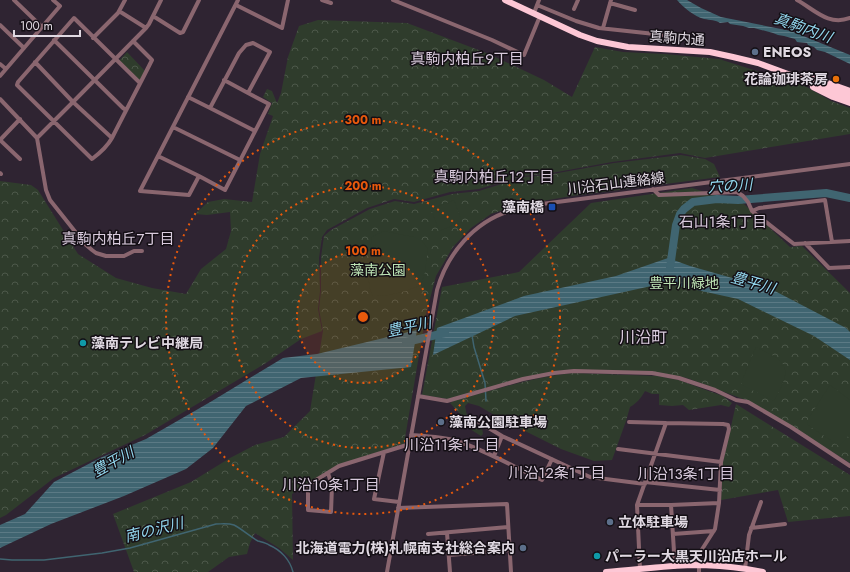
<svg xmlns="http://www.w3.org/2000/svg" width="850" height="572" viewBox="0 0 850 572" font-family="Jost,'Noto Sans JP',sans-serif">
<defs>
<pattern id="forest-crowns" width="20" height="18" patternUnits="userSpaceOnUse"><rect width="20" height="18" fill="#2f3c2c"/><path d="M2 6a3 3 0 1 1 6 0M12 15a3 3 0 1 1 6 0" fill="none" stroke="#4d584a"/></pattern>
<pattern id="water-rules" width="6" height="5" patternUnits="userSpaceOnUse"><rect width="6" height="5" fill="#406571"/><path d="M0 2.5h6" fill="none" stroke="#5b7a85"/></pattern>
</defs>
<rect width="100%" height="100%" fill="#2f2432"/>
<path fill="url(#forest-crowns)" d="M318,20L407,23L489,54L544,80L572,97L595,47L623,52L665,54L719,59L805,86L831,101L850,108V134L705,158L680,153L612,162L546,174L522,176L479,189L450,192L414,202L394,199L367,208L327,230L322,237L319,258L320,291L318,309L322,331L301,339L266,363L145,435L54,478L6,515L0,518V181L31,185L38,190L78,254L116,278L152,288L186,294L201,269L226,249L231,231L230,212L207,215L195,214L208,202L224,199L252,202L260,154L273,116L268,114L272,103L263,97L267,89L272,91L277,103L281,93L288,57L299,26Z
M127,52L145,71L140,81L119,61Z
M681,155L705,159L714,164L720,177L572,196L518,205L491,214L471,228L453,247L436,276L426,314L404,444L357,459L314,480L292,494L293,560L279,548L255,533L250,543L247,554L229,557L208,572H134L113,514L191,482L230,458L255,445L284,437L310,411L323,331L319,309L321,291V257L324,236L331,230L370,209L395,201L414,204L452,194L479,191L523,177L547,175L614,163Z
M692,188L744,204L790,247L802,246L850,293V463L751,402L687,378L654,372L571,370L448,399L422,395L442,287L519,272L591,203Z
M573,373L657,376L679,380L703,389L723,396L732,403L729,407L721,405L689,410L683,405L672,406L659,405V394H652L645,391C641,398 637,403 630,407L626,421L612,460L594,461L561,449L501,419L479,406L468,403L465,406L467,416L482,428L483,434L481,436L470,429L463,417L450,403L455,400C494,390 533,377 573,373Z
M736,404L850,475V516L788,522L778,490L721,500L723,462Z"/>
<path fill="#2f3c2c" d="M454,200L462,222L439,231L431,209Z
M383,231L414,237L422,241L428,249L425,272L421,285C408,291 387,297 373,296C365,285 370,251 372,237Z
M756,347C763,351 774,355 779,360C793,372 780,388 774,401L742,385V381L743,378Z
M830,385L850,400V432L847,438L839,446L808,425L807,422L810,416Z"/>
<path fill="url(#water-rules)" d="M677,0H687L701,8L721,17L791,31L850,55V64L825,52L817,50L814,47L808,45L807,43L797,42L795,39L784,36L778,35L773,33L754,28H749L743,26L730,24L728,22L720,23C716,20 710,20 704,19C694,16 684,8 677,0Z
M668,258L690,266L771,289L846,328L850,332V360L814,336L738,299L665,283L515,316L433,355L437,328L524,296L616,276Z
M417,330L411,367L301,378L246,406L213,448L186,469L124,496L51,524L0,548V525L25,514L54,482L100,458L146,439L212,401L283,358L317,354Z"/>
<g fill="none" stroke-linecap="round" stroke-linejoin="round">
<path stroke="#406571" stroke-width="1.5" d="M472,335L474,347L485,383L486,401
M0,559L12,560H44L102,553L130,548L216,524C222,524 228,523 234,525C242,529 249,536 258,541C261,542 266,543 269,545C281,550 290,560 293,572"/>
<path stroke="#406571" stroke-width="8" d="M670,268L676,225L680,214L684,209L693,202L717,199L738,200L826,193L850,198
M406,342L445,333"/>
<path stroke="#8a666f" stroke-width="4" d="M14,0L42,27
M322,0L331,3
M393,0L492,40L524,55L540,16
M797,0C815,10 828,26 850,18
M610,3L635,10
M236,5L282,28L288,0
M537,5L576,21L599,28L664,35
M574,9L578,0
M119,11L146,28
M534,13L539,0
M153,16L180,33L183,32L199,0
M0,25L24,48
M603,28L611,0
M93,38L118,13L125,0
M54,40L123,108L126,110
M133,41L152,60C139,86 125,112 112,138C107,147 100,153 92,159L17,85L18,82L74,18L140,83
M35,62L73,102L112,138
M0,64L6,69
M0,76L60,6L53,0
M224,80L248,93
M188,97L210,108L239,53L246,45L253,43L270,52L248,93L269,104L225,190L199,176L189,195L140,191L238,0
M0,99L37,138L46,190L50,200L85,244L92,250L96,253L106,256H124L134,251H142
M210,108L255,131
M173,127L240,160
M37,138L73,102L146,28L149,24L161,0
M0,140L20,119
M0,140L20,159
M158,156L199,176
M0,173L1,174
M653,189L659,195L737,192L743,196L748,202L752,211L794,244L850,241
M752,211L759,208L825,200L832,242
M805,243L829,268L850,267
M418,396L447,401L523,379L554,373L574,371L652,373L679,378L715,390L736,400L748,402L791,427L850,466
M472,418L502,436L590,477L645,484
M629,422L666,423
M411,435C425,436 444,437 457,441C487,451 514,467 542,480L552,459
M618,449L721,462
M384,452L374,499L399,502
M494,456L502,436
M328,473L332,486L331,512L308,510V485L339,466L410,444
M645,482L720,490
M637,505H671L719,503
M671,505L675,567
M398,508L507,504L511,572
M751,528L785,524
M447,533L450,572
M428,534L508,527
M673,534L714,531
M449,555L510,550
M699,565V572
M640,569L637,505L666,423L723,424L728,425L729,429L721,462L719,503L715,529L692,565
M745,569L749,535L761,502
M387,572L437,290C447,254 474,222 510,211C518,208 526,206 534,205L850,164"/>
<path stroke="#fdc7d5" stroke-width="6" d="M505,0L580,35L597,41L628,47L710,52L733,57L758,63L850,97
M801,75L811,77L850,91
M813,87L833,97L850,103
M606,572C634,570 663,566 692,565C716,565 739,567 763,572"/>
</g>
<circle cx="363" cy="317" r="66" fill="#e8590c" fill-opacity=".12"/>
<g fill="none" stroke="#e8590c" stroke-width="2" stroke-dasharray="2 4">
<circle cx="363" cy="317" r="66"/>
<circle cx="363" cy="317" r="131"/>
<circle cx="363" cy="317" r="197"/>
</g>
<g fill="#5c6f8a" stroke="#140f15" stroke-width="1.5">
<circle cx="755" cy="52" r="4"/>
<circle cx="441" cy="422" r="4"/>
<circle cx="610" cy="522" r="4"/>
<circle cx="523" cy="548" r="4"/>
</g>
<circle fill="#e8710a" stroke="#140f15" stroke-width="1.5" cx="836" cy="79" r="4"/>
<rect fill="#1a4fb4" stroke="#140f15" stroke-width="1.5" x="548" y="203" width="8" height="8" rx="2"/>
<g fill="#0f9aa8" stroke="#140f15" stroke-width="1.5">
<circle cx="83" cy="343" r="4"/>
<circle cx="597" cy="556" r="4"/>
</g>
<g text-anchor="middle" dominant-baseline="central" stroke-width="3" stroke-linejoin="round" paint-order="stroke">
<g font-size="14" fill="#e0d9e2" stroke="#140f15">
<text transform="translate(677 38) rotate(4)">真駒内通</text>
<text transform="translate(616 183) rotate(-7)">川沿石山連絡線</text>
</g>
<g font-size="14" font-weight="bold" fill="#e0d9e2" stroke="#140f15" text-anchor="start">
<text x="763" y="52">ENEOS</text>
<text x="828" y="79" text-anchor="end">花論珈琲茶房</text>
<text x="544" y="207" text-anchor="end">藻南橋</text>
<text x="91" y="343">藻南テレビ中継局</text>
<text x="449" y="422">藻南公園駐車場</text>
<text x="618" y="522">立体駐車場</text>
<text x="515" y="548" text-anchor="end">北海道電力(株)札幌南支社総合案内</text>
<text x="605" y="556">パーラー大黒天川沿店ホール</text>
</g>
<g font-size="14" fill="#bde4b5" stroke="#140f15">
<text x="378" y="270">藻南公園</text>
<text x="684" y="283">豊平川緑地</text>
</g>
<g font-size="15" font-style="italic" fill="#92d7ee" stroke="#140f15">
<text transform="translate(803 28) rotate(20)">真駒内川</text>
<text transform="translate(730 186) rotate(-4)">穴の川</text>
<text transform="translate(753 283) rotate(16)">豊平川</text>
<text transform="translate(409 327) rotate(-12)">豊平川</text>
<text transform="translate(113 462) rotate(-29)">豊平川</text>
<text transform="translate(154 530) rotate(-14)">南の沢川</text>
</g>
<g font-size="15" fill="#d9cbdd" stroke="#140f15">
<text x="467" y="59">真駒内柏丘9丁目</text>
<text x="494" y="177">真駒内柏丘12丁目</text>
<text x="723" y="222">石山1条1丁目</text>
<text x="118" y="239">真駒内柏丘7丁目</text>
<text x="452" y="445">川沿11条1丁目</text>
<text x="557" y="473">川沿12条1丁目</text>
<text x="686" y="474">川沿13条1丁目</text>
<text x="331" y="485">川沿10条1丁目</text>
</g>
<g font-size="16" fill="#d9cbdd" stroke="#140f15">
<text x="643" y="337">川沿町</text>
</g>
</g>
<circle cx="363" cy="317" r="6" fill="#e8590c" stroke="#140f15" stroke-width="2"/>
<g font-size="12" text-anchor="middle" font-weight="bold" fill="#e8590c" stroke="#140f15" stroke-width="3" stroke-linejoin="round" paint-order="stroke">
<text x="363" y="124">300 m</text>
<text x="363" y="190">200 m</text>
<text x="363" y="255">100 m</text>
</g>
<path d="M14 30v6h66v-6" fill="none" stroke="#e0d9e2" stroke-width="2"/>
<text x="20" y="30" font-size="12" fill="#e0d9e2" stroke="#140f15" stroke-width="3" paint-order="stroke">100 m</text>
</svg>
